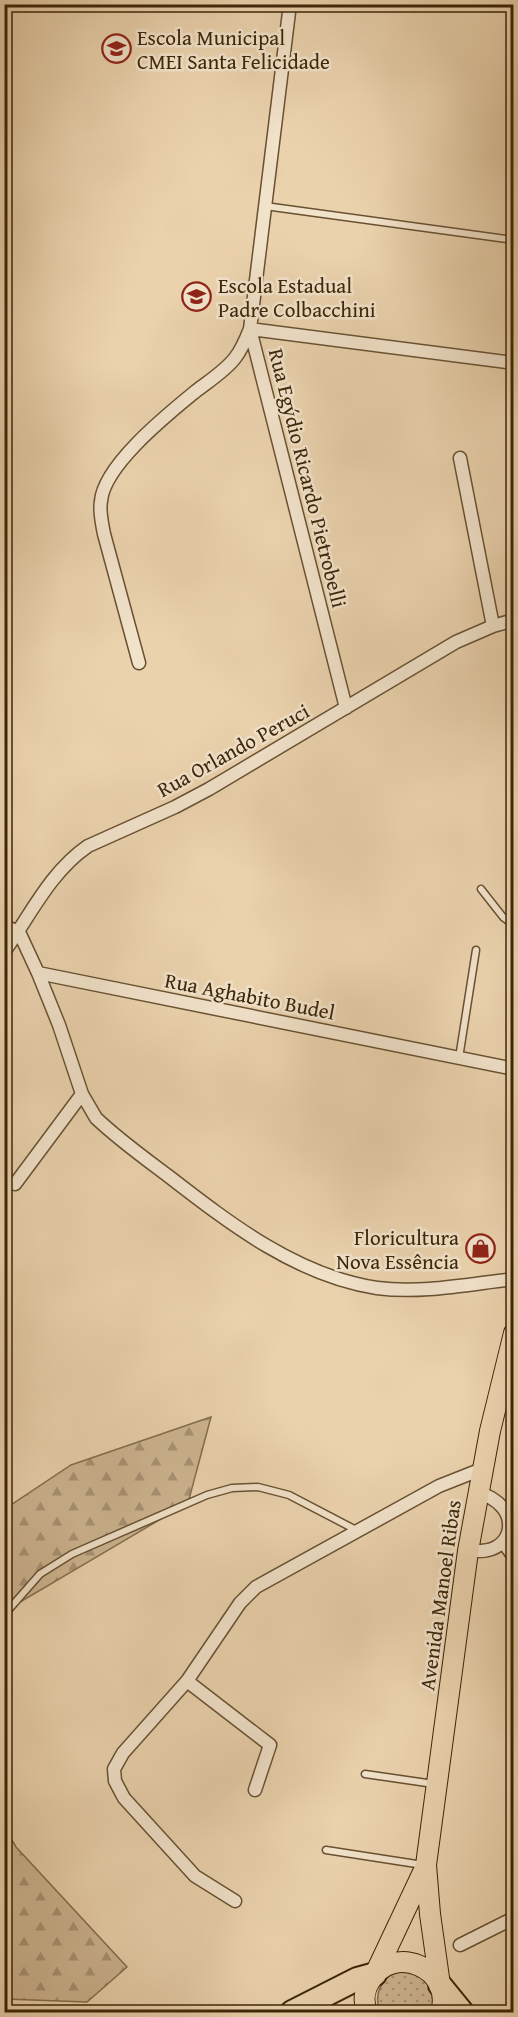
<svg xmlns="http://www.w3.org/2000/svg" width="518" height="2017" viewBox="0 0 518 2017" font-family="'Gentium Book Plus',serif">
<defs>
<pattern id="grass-dots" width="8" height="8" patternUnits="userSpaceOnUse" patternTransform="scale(1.5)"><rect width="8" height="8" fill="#cdb591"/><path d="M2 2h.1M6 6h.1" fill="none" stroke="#a89375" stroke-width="1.8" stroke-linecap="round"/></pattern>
<pattern id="forest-firs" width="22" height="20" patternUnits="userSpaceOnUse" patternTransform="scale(1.5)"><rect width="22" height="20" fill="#cdb591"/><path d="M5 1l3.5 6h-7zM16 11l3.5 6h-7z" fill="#a89375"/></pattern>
</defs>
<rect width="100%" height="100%" fill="#ead2ad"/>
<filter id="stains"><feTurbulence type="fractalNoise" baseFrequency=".00333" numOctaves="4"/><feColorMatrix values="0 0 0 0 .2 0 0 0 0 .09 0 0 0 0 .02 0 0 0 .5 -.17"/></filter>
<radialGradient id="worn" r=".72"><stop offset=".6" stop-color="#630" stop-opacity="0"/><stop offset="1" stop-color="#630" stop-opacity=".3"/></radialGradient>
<path fill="url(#grass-dots)" stroke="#856e4d" stroke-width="1.5" d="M395,1972H414L429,1984L433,1993V2003L430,2012H380C374,1995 379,1982 395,1972Z"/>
<path fill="url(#forest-firs)" stroke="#856e4d" stroke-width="1.5" d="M211,1417L188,1503L5,1611V1509L71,1465Z
M5,1828L16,1847L127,1967L87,2002L5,1999Z"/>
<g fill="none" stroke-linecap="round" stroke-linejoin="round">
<defs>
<path id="lane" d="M265,206L514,240
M481,889L503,917L514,925
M459,1058L476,950
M4,1615L40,1574L72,1554L207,1495L232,1488L258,1487L289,1495L358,1531
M365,1774L434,1784
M326,1850L423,1865"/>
<path id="street" d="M290,4L250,329L346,708
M460,458L493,626
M139,663L104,534C102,523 99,512 101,501C104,465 168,414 196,391C209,381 225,371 235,358C242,349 246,339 250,329L514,363
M4,926L19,932L38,973L514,1069
M4,952C30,916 50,872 88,846L175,807L209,789L456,642L493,626L514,620
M38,973L59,1025L82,1094L96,1118C118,1139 143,1157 167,1175C229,1223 297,1276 377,1288C422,1294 469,1284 514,1279
M15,1184L82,1094
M503,1542L514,1557
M468,1551C478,1551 488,1552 496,1547C502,1544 506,1539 508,1533C514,1512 496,1498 478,1492
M187,1681L270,1745L255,1790
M235,1901L195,1876L124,1798L115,1781L114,1769L123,1753L187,1681L240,1603L256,1587L439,1486L482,1469
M460,1945L514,1918"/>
<path id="primary" d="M375,1974L425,1868
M440,1985L430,1914L426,1865L468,1551L490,1431L514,1333
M367,2012C363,2002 364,1990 370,1981C394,1942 454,1969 441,2012"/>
<path id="highway" d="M440,1985L462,2012
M292,2012L357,1979L375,1974"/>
</defs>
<use href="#lane" stroke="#685132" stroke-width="9"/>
<use href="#street" stroke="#685132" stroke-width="15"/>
<use href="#primary" stroke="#3d2609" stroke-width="22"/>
<use href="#highway" stroke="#3d2609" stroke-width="26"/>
<use href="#lane" stroke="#f1e2ca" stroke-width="6"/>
<use href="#street" stroke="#f1e2ca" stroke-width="12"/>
<use href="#primary" stroke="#ead2ad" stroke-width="20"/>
<use href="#highway" stroke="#ead2ad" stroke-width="22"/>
</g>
<defs>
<symbol id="school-ring" viewBox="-11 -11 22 22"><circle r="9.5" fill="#f1e2ca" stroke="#8f2418" stroke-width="1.5"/><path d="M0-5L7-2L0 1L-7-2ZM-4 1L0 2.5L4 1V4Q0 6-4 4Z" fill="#8f2418"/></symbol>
<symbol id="shop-ring" viewBox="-11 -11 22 22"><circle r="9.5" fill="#f1e2ca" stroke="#8f2418" stroke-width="1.5"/><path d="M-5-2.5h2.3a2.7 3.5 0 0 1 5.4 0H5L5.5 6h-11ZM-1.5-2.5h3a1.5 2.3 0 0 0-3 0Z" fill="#8f2418"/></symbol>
</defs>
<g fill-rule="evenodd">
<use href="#school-ring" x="100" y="32" width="33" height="33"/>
<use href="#school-ring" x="180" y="280" width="33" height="33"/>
<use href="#shop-ring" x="464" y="1232" width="33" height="33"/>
</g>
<g text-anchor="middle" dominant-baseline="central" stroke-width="5" stroke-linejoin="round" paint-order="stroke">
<g font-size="21" fill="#3d2609" stroke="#f1e2ca" text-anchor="start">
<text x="137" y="37">Escola Municipal<tspan x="137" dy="24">CMEI Santa Felicidade</tspan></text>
<text x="218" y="285">Escola Estadual<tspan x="218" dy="24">Padre Colbacchini</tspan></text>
<text x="459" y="1237" text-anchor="end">Floricultura<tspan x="459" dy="24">Nova Essência</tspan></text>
</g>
<g font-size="21" fill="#3d2609" stroke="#f1e2ca">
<text transform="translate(308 478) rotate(76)">Rua Egýdio Ricardo Pietrobelli</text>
<text transform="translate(233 750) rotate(-29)">Rua Orlando Peruci</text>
<text transform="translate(250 996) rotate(11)">Rua Aghabito Budel</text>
<text transform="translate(440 1595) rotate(-82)">Avenida Manoel Ribas</text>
</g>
</g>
<rect width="518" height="2017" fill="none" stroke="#ead2ad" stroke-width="24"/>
<rect x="6" y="6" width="506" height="2005" fill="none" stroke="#3d2609" stroke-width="3"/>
<rect x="12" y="12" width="494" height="1993" fill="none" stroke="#3d2609" stroke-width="1.5"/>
<rect width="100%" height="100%" filter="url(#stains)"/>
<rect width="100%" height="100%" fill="url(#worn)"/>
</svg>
